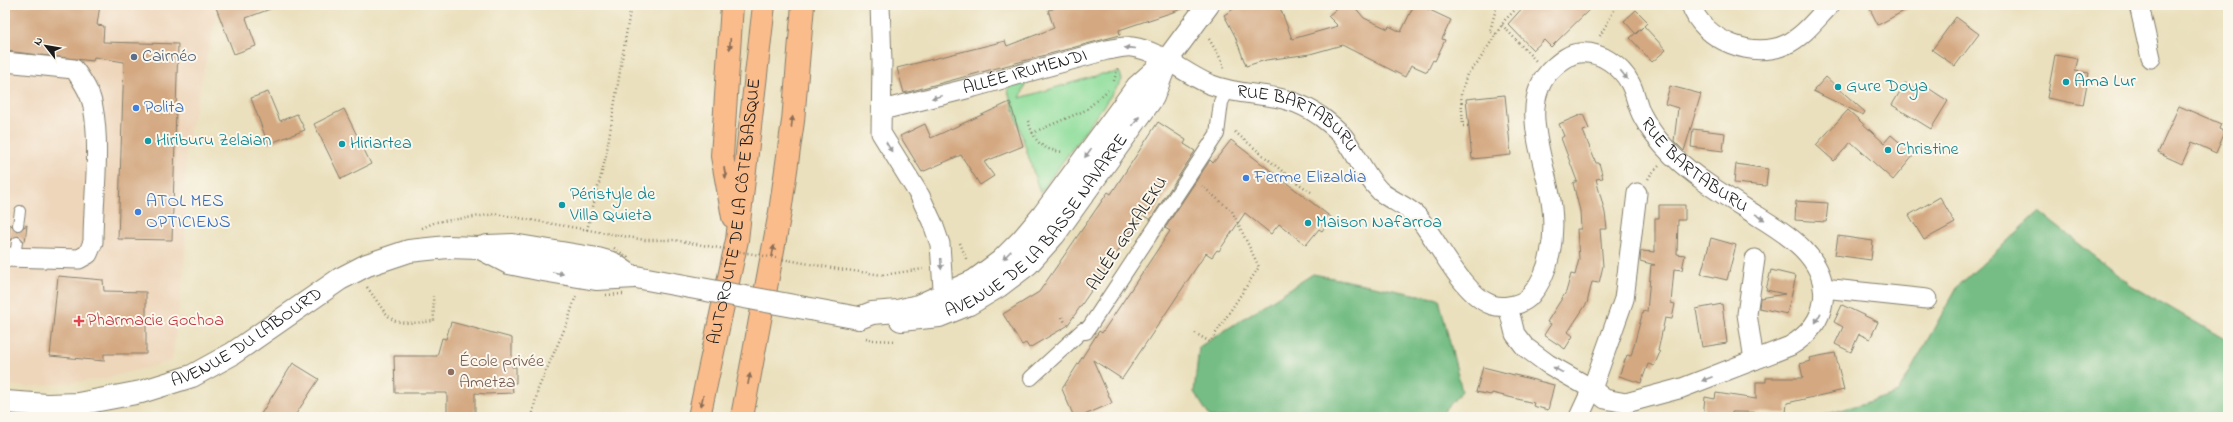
<svg xmlns="http://www.w3.org/2000/svg" width="2233" height="422" viewBox="0 0 2233 422" font-family="'Indie Flower',sans-serif">
<rect width="100%" height="100%" fill="#fbf7ec"/>
<filter id="ink" filterUnits="userSpaceOnUse"><feTurbulence type="fractalNoise" baseFrequency=".025" numOctaves="2"/><feDisplacementMap in="SourceGraphic" scale="8" xChannelSelector="R" yChannelSelector="G"/><feConvolveMatrix kernelMatrix="1 2 1 2 8 2 1 2 1" color-interpolation-filters="sRGB"/></filter>
<filter id="wash" filterUnits="userSpaceOnUse"><feTurbulence type="fractalNoise" baseFrequency=".012" numOctaves="4" result="noise"/><feDisplacementMap in="SourceGraphic" scale="16" xChannelSelector="R" yChannelSelector="G"/><feGaussianBlur stdDeviation="0.9" result="paint"/><feColorMatrix in="noise" values="0 0 0 0 0 0 0 0 0 0 0 0 0 0 0 0 0 1.4 0 .05"/><feComposite in="paint" operator="in"/></filter>
<g filter="url(#wash)">
<rect width="100%" height="100%" fill="#eae0bd"/>
<path fill="#eed6bb" d="M5,5H213L216,16L186,149L185,256L172,361L103,379L28,387L5,385Z"/>
<path fill="#90de9c" stroke="#567d5c" d="M1120,73L1122,80L1040,193L1008,91L1010,84L1028,79L1020,98L1102,74Z"/>
<path fill="#74bd84" stroke="#486c50" d="M2039,212L2131,285L2228,341V417H1818L1898,393L1957,287Z
M1313,274L1439,299L1462,391L1439,417H1210L1194,392L1199,347Z"/>
<g id="blocks">
<path fill="#d4a982" d="M5,5H100L97,25L104,26L103,42L178,44L172,240L118,239L124,62L94,57L93,61L5,51Z
M215,5H277L278,6L246,18L256,46L234,54Z
M1052,5H1185V8L1119,30L1120,35L904,93L897,68L1005,41L1007,46L1054,28L1048,10L1053,9Z
M1240,5H1279L1292,39L1338,26L1328,16L1341,5H1353L1364,18L1388,29L1389,26L1401,32L1414,5H1419L1451,20L1442,39L1445,40L1435,61L1433,60L1427,72L1411,65L1405,77L1342,45L1310,54L1266,60L1246,66L1235,36L1224,15Z
M1525,5H1594L1551,47L1544,40L1533,50L1508,24Z
M1868,5H1915L1878,25Z
M1636,10L1648,22L1644,26L1666,50L1652,62L1630,38L1643,27L1636,34L1624,21Z
M1956,17L1979,34L1955,66L1932,50Z
M2055,55L2078,59L2075,71L2089,73L2083,105L2047,98Z
M1826,77L1865,112L1863,115L1813,91Z
M1905,83L1921,92L1925,86L1948,101L1931,129L1892,105Z
M1670,86L1701,94L1684,151L1674,141L1678,108L1665,104Z
M268,92L280,121L297,114L305,130L268,144L251,98Z
M1505,95L1511,155L1472,159L1466,99Z
M1010,102L1023,146L984,162L994,176L980,185L961,155L922,172L900,136L925,124L931,138Z
M2179,106L2221,124L2219,129L2225,132L2216,153L2192,142L2182,164L2158,153Z
M344,109L371,164L341,179L314,124Z
M1848,110L1884,143L1891,135L1914,155L1893,180L1851,142L1834,161L1816,145Z
M1583,114L1589,129L1583,131L1596,163H1599L1603,178L1596,179L1605,213L1607,229H1600L1603,266L1599,283L1592,282L1587,303L1568,332L1573,336L1565,349L1544,335L1551,324L1547,322L1566,292L1571,274L1575,275L1579,259L1577,229H1581L1580,211L1573,183L1577,181L1561,138L1564,136L1559,124Z
M1158,122L1186,140L1184,144L1195,151L1150,220L1143,215L1067,326L1029,348L1026,343L1022,345L1003,314L1039,292L1108,192L1111,194Z
M1693,129L1725,133L1723,151L1691,147Z
M1231,140L1332,218L1322,231L1319,229L1306,245L1279,224L1271,234L1245,213L1219,251L1217,250L1212,257L1206,253L1122,379L1093,360L1112,403L1080,417H1074L1062,389L1099,331L1102,333L1170,231L1165,228L1210,160L1213,163Z
M1736,164L1768,169L1766,186L1734,183Z
M1940,197L1955,223L1924,240L1909,215Z
M1796,201L1828,203L1826,222L1795,220Z
M1659,205H1685V220H1678L1677,254L1685,255L1682,270L1674,269L1671,303L1675,304L1672,319L1665,318L1658,351L1660,352L1654,366L1648,364L1641,383L1619,376L1627,355L1631,356L1643,311L1647,312L1651,265H1655L1640,261L1641,251L1655,252V218H1659Z
M10,224L17,231L27,225L25,242L18,236L8,241Z
M1838,236L1873,241L1871,260L1835,255Z
M1711,238L1736,245L1727,280L1701,274Z
M1771,270L1796,276L1787,314L1759,308L1760,298L1785,294L1766,290Z
M58,276L103,280L104,291L146,292V354H104V361L50,356Z
M1722,304L1727,343L1702,347L1696,309Z
M1842,305L1878,322L1870,339L1859,334L1851,352L1835,344L1843,327L1834,322Z
M451,322L512,338V367H516V383H512L513,393L486,394L475,393V417H447V393H395L394,356H437L442,338L446,339Z
M1835,353L1844,390L1787,403L1786,413L1732,412V417H1703L1705,397L1715,399L1716,393L1756,399V382H1766V378H1803L1800,364L1810,361L1809,358Z
M293,363L319,379L294,417H259Z
M1483,367L1554,385L1548,410L1533,406L1534,403L1492,393L1491,395L1476,392Z"/>
</g>
</g>
<g filter="url(#ink)">
<use href="#blocks" fill-opacity="0" stroke="#837e6c" stroke-width="1"/>
<g fill="none" stroke-linecap="round" stroke-linejoin="round">
<defs>
<path id="service" d="M18,225L20,211
M15,256L17,242"/>
<path id="pedestrian" d="M1031,378L1083,330L1086,332L1217,134L1221,102L1227,90"/>
<g id="minor">
<path d="M880,5L882,62L881,133L920,196L933,224L940,244L943,289L945,293L958,299"/>
<path d="M1691,5C1703,41 1754,60 1787,44C1804,36 1817,18 1830,5"/>
<path d="M2139,5L2151,58"/>
<path d="M5,62L74,69C82,80 91,93 93,107C101,147 93,200 93,242L88,254L79,259L5,257"/>
<path id="s1" d="M882,110L974,87L1107,50C1115,49 1124,46 1132,47C1161,51 1183,73 1209,84C1249,100 1280,88 1320,116C1328,122 1337,129 1343,136C1357,154 1365,177 1381,192C1392,201 1407,206 1417,216C1437,239 1462,295 1492,305C1504,309 1523,305 1531,295C1551,272 1555,237 1552,208C1548,165 1514,102 1554,67C1561,61 1570,53 1580,53C1600,51 1621,66 1630,83C1636,94 1637,107 1643,117C1650,131 1662,145 1673,156C1695,177 1722,194 1748,210C1767,222 1787,233 1803,249C1835,282 1829,323 1790,346L1682,388L1626,403L1605,399L1592,389L1548,364L1525,347L1515,334L1508,306"/>
<path d="M1823,288L1927,299"/>
<path d="M1754,360L1747,314L1755,259"/>
<path d="M1579,417L1592,389L1624,299L1637,193"/>
</g>
<g id="tertiary">
<path d="M480,248L509,263L543,270L596,279L636,277"/>
<path d="M859,318L872,313L898,311L918,306L974,281L1001,261L1022,240L1043,215L1137,87L1167,60L1208,5"/>
<path id="s2" d="M901,320L939,316L969,304L999,286L1028,264L1054,235L1153,97L1166,63"/>
<path id="s3" d="M5,402L47,405L78,404L141,392L192,376L232,354L340,279L367,265L409,251L447,247L480,248L488,246L513,245L598,259L612,263L631,276"/>
</g>
<g id="motorway">
<path d="M732,5L722,156L733,217"/>
<path id="s4" d="M699,417L737,240L764,5"/>
<path d="M742,417L780,212L793,121L803,5"/>
</g>
</defs>
<use href="#service" stroke="#837e6c" stroke-width="12"/>
<use href="#pedestrian" stroke="#837e6c" stroke-width="16"/>
<use href="#minor" stroke="#837e6c" stroke-width="21"/>
<use href="#tertiary" stroke="#837e6c" stroke-width="24"/>
<use href="#motorway" stroke="#837e6c" stroke-width="24"/>
<path stroke="#837e6c" stroke-width="2.5" stroke-dasharray="1 3" stroke-linecap="butt" d="M1502,25L1536,61
M1496,34L1490,31L1497,5
M1600,36L1617,5
M1209,39L1222,61L1224,70
M1114,81L1118,67
M1028,121C1035,142 1041,150 1064,152
M1468,126H1463L1461,94L1467,74L1477,64L1505,20L1520,5
M1235,132L1293,180L1311,192
M1032,133L1086,110L1108,90
M1648,179L1651,174L1659,166
M422,228L436,222L496,214L617,235
M587,230L606,156L631,5
M1126,230L1132,234
M960,243L967,261
M883,275L923,269
M367,287C393,323 387,326 434,321L433,296
M1062,317L1066,324
M1195,333L1210,342L1259,267L1232,211L1202,186
M873,340L896,341
M532,417L538,389L568,321L576,295"/>
<use href="#service" stroke="#fff" stroke-width="10"/>
<use href="#pedestrian" stroke="#fff" stroke-width="14"/>
<use href="#minor" stroke="#fff" stroke-width="19"/>
<use href="#tertiary" stroke="#fff" stroke-width="22"/>
<use href="#motorway" stroke="#fabc8b" stroke-width="22"/>
<defs>
<path id="tertiary-bridge" d="M636,277L859,318"/>
</defs>
<use href="#tertiary-bridge" stroke="#837e6c" stroke-width="24" stroke-linecap="butt"/>
<path stroke="#837e6c" stroke-width="2.5" stroke-dasharray="1 3" stroke-linecap="butt" d="M617,235L645,240H674L838,269L883,275
M614,248L629,258
M606,295L624,294
M866,338L873,340"/>
<use href="#tertiary-bridge" stroke="#fff" stroke-width="22"/>
</g>
<defs><path id="oneway-solid" d="M-6-.8H1V-3.2L6.5 0L1 3.2V.8H-6Z"/></defs>
<g fill="#8b6c54">
<use href="#oneway-solid" transform="translate(730 44) rotate(93)"/>
<use href="#oneway-solid" transform="translate(792 122) rotate(-83)"/>
<use href="#oneway-solid" transform="translate(725 173) rotate(80)"/>
<use href="#oneway-solid" transform="translate(773 251) rotate(-79)"/>
<use href="#oneway-solid" transform="translate(749 379) rotate(-79)"/>
<use href="#oneway-solid" transform="translate(702 401) rotate(102)"/>
</g>
<g fill="#999">
<use href="#oneway-solid" transform="translate(1130 48) rotate(-175)"/>
<use href="#oneway-solid" transform="translate(1624 75) rotate(52)"/>
<use href="#oneway-solid" transform="translate(937 97) rotate(166)"/>
<use href="#oneway-solid" transform="translate(1136 121) rotate(-54)"/>
<use href="#oneway-solid" transform="translate(889 147) rotate(59)"/>
<use href="#oneway-solid" transform="translate(1088 153) rotate(126)"/>
<use href="#oneway-solid" transform="translate(1760 217) rotate(32)"/>
<use href="#oneway-solid" transform="translate(1007 255) rotate(135)"/>
<use href="#oneway-solid" transform="translate(941 264) rotate(87)"/>
<use href="#oneway-solid" transform="translate(558 273) rotate(10)"/>
<use href="#oneway-solid" transform="translate(1818 318) rotate(119)"/>
<use href="#oneway-solid" transform="translate(1558 370) rotate(-151)"/>
<use href="#oneway-solid" transform="translate(1707 379) rotate(159)"/>
</g>
</g>
<circle fill="#5c6f8a" stroke="#fbf7ec" stroke-width="1.5" cx="134" cy="57" r="4"/>
<g fill="#0f9aa8" stroke="#fbf7ec" stroke-width="1.5">
<circle cx="2066" cy="82" r="4"/>
<circle cx="1838" cy="87" r="4"/>
<circle cx="148" cy="141" r="4"/>
<circle cx="342" cy="144" r="4"/>
<circle cx="1888" cy="150" r="4"/>
<circle cx="562" cy="205" r="4"/>
<circle cx="1308" cy="223" r="4"/>
</g>
<g fill="#3f7fe0" stroke="#fbf7ec" stroke-width="1.5">
<circle cx="136" cy="108" r="4"/>
<circle cx="1246" cy="178" r="4"/>
<circle cx="138" cy="212" r="4"/>
</g>
<path fill="#e0444e" stroke="#fbf7ec" stroke-width="1.5" d="M77 315h4v4h4v4h-4v4h-4v-4h-4v-4h4z"/>
<circle fill="#8d6e63" stroke="#fbf7ec" stroke-width="1.5" cx="451" cy="372" r="4"/>
<g text-anchor="middle" dominant-baseline="central" stroke-width="4" stroke-linejoin="round" paint-order="stroke">
<g font-size="18" fill="#4e5e75" stroke="#fbf7ec" text-anchor="start">
<text x="142" y="57">Cairnéo</text>
</g>
<g font-size="18" fill="#1c1c1c" stroke="#fbf7ec">
<text stroke="none"><textPath href="#s1" startOffset="148">ALLÉE IRUMENDI</textPath></text>
<text stroke="none"><textPath href="#s1" startOffset="441">RUE BARTABURU</textPath></text>
<text stroke="none"><textPath href="#s1" startOffset="1202">RUE BARTABURU</textPath></text>
<text stroke="none"><textPath href="#s4" startOffset="209">AUTOROUTE DE LA CÔTE BASQUE</textPath></text>
<text stroke="none"><textPath href="#s2" startOffset="174">AVENUE DE LA BASSE NAVARRE</textPath></text>
<text transform="translate(1128 234) rotate(-57)">ALLÉE GOXALEKU</text>
<text stroke="none"><textPath href="#s3" startOffset="257">AVENUE DU LABOURD</textPath></text>
</g>
<g font-size="18" fill="#0d838f" stroke="#fbf7ec" text-anchor="start">
<text x="2074" y="82">Ama Lur</text>
<text x="1846" y="87">Gure Doya</text>
<text x="156" y="141">Hiriburu Zelaian</text>
<text x="350" y="144">Hiriartea</text>
<text x="1896" y="150">Christine</text>
<text x="570" y="195">Péristyle de<tspan x="570" dy="21">Villa Quieta</tspan></text>
<text x="1316" y="223">Maison Nafarroa</text>
</g>
<g font-size="18" fill="#366cbe" stroke="#fbf7ec" text-anchor="start">
<text x="144" y="108">Polita</text>
<text x="1254" y="178">Ferme Elizaldia</text>
<text x="146" y="202">ATOL MES<tspan x="146" dy="21">OPTICIENS</tspan></text>
</g>
<g font-size="18" fill="#be3a42" stroke="#fbf7ec" text-anchor="start">
<text x="87" y="321">Pharmacie Gochoa</text>
</g>
<g font-size="18" fill="#785e54" stroke="#fbf7ec" text-anchor="start">
<text x="459" y="362">École privée<tspan x="459" dy="21">Ametza</tspan></text>
</g>
</g>
<rect width="2233" height="422" fill="none" stroke="#fbf7ec" stroke-width="20"/>
<g transform="translate(46 46) rotate(301)" stroke="#fbf7ec" stroke-width="3" paint-order="stroke">
<path d="M0-3L7 15L0 10L-7 15Z" fill="#1c1c1c"/>
<text y="-6" font-size="11" font-weight="bold" text-anchor="middle" fill="#1c1c1c">N</text>
</g>
</svg>
